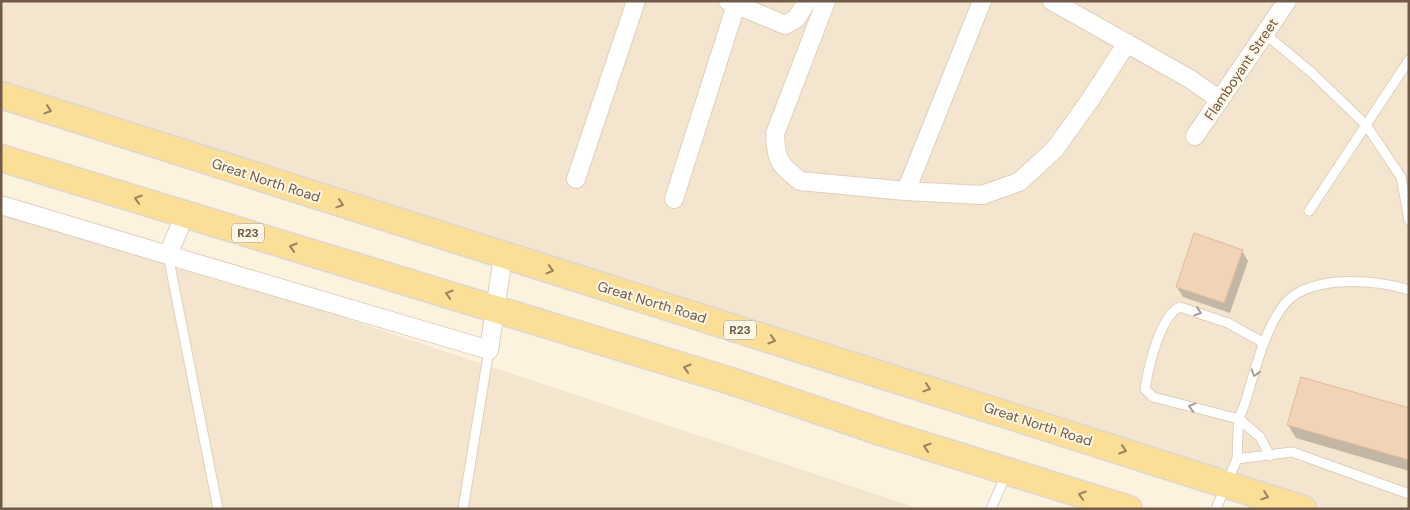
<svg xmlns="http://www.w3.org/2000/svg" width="1410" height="510" viewBox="0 0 1410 510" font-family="'DM Sans',sans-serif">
<rect width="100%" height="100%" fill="#fcf3df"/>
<path fill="#f3e5ce" d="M1,1H1409V509H1280L1,89Z
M1,204L920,509H1Z"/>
<path fill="#0003" d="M1242,251L1248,261L1230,313L1183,297L1177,287Z
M1409,409V471L1296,438L1288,425Z"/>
<path fill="#f1d3b7" stroke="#e3bb98" d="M1194,233L1243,250L1224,303L1176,287Z
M1301,377L1409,408V460L1287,425Z"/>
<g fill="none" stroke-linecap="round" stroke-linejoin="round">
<defs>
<path id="service" d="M1265,34L1311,72L1366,125L1401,177L1409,220
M1309,211L1409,60
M168,255L218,509
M1264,343L1228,323L1180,307C1160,315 1148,369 1145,389L1153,397L1239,419L1260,437L1270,456
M1237,459C1238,447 1237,434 1239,421C1240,414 1244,407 1246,400C1255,370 1269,310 1296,294C1326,276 1377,280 1409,290
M463,509L489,350
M991,509L1007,472
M1216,509L1237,459L1292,452L1409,494"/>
<path id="minor" d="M728,1L785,25L796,19L807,1
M826,1L775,134C776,161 779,164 800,181L906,191L982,195L1019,182L1055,149L1090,100L1127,43
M1052,1L1190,79L1220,100
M1195,136L1287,1
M576,179L636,1
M906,191L982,1
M674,199L736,5
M1,205L168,255L185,214
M168,255L489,350L503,256"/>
<path id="primary" d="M1,95L1303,509
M1,158L734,382L881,432L1129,509"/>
</defs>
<use href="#service" stroke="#dfd0bb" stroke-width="11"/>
<use href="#minor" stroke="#dfd0bb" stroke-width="20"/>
<use href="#primary" stroke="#ddd7d3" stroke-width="29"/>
<use href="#service" stroke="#fff" stroke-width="9"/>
<use href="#minor" stroke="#fff" stroke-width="18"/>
<use href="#primary" stroke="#fbdf97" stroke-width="26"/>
</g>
<defs><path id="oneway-chevron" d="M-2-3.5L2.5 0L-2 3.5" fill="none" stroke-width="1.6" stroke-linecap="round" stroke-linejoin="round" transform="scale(1.25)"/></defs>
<g stroke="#9a825f">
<use href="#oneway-chevron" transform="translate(48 110) rotate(18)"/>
<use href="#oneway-chevron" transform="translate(138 199) rotate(-163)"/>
<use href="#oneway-chevron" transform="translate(340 204) rotate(18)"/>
<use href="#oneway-chevron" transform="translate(293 247) rotate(-163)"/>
<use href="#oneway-chevron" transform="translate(550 270) rotate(17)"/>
<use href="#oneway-chevron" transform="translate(449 294) rotate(-163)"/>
<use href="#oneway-chevron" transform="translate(772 340) rotate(17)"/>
<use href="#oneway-chevron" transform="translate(687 368) rotate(-163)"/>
<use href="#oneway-chevron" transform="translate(927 388) rotate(18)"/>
<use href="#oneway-chevron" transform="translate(927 447) rotate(-162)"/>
<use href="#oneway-chevron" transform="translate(1123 450) rotate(18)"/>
<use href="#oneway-chevron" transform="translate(1082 495) rotate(-163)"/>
<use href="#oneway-chevron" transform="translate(1265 496) rotate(19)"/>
</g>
<g stroke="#aa9c91">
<use href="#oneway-chevron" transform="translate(1198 312) rotate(18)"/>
<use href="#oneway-chevron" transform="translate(1255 373) rotate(107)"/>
<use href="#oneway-chevron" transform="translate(1192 407) rotate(-165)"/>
</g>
<g text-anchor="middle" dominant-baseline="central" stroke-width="4" stroke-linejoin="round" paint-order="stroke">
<g fill="#fff7e5" stroke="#9c8976" stroke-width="1">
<rect x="232" y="223.5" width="32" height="19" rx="4"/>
<rect x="724" y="320.5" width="32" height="19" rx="4"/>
</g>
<g font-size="12" font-weight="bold" fill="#715a47">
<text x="248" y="233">R23</text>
<text x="740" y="330">R23</text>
</g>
<g font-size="14" fill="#715a47" stroke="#fff7e5">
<text transform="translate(1241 69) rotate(-56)">Flamboyant Street</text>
<text transform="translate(266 180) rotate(18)">Great North Road</text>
<text transform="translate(652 302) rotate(17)">Great North Road</text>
<text transform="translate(1038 424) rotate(18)">Great North Road</text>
</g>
</g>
<rect width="1410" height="510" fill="none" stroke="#715a47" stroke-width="5"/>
</svg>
